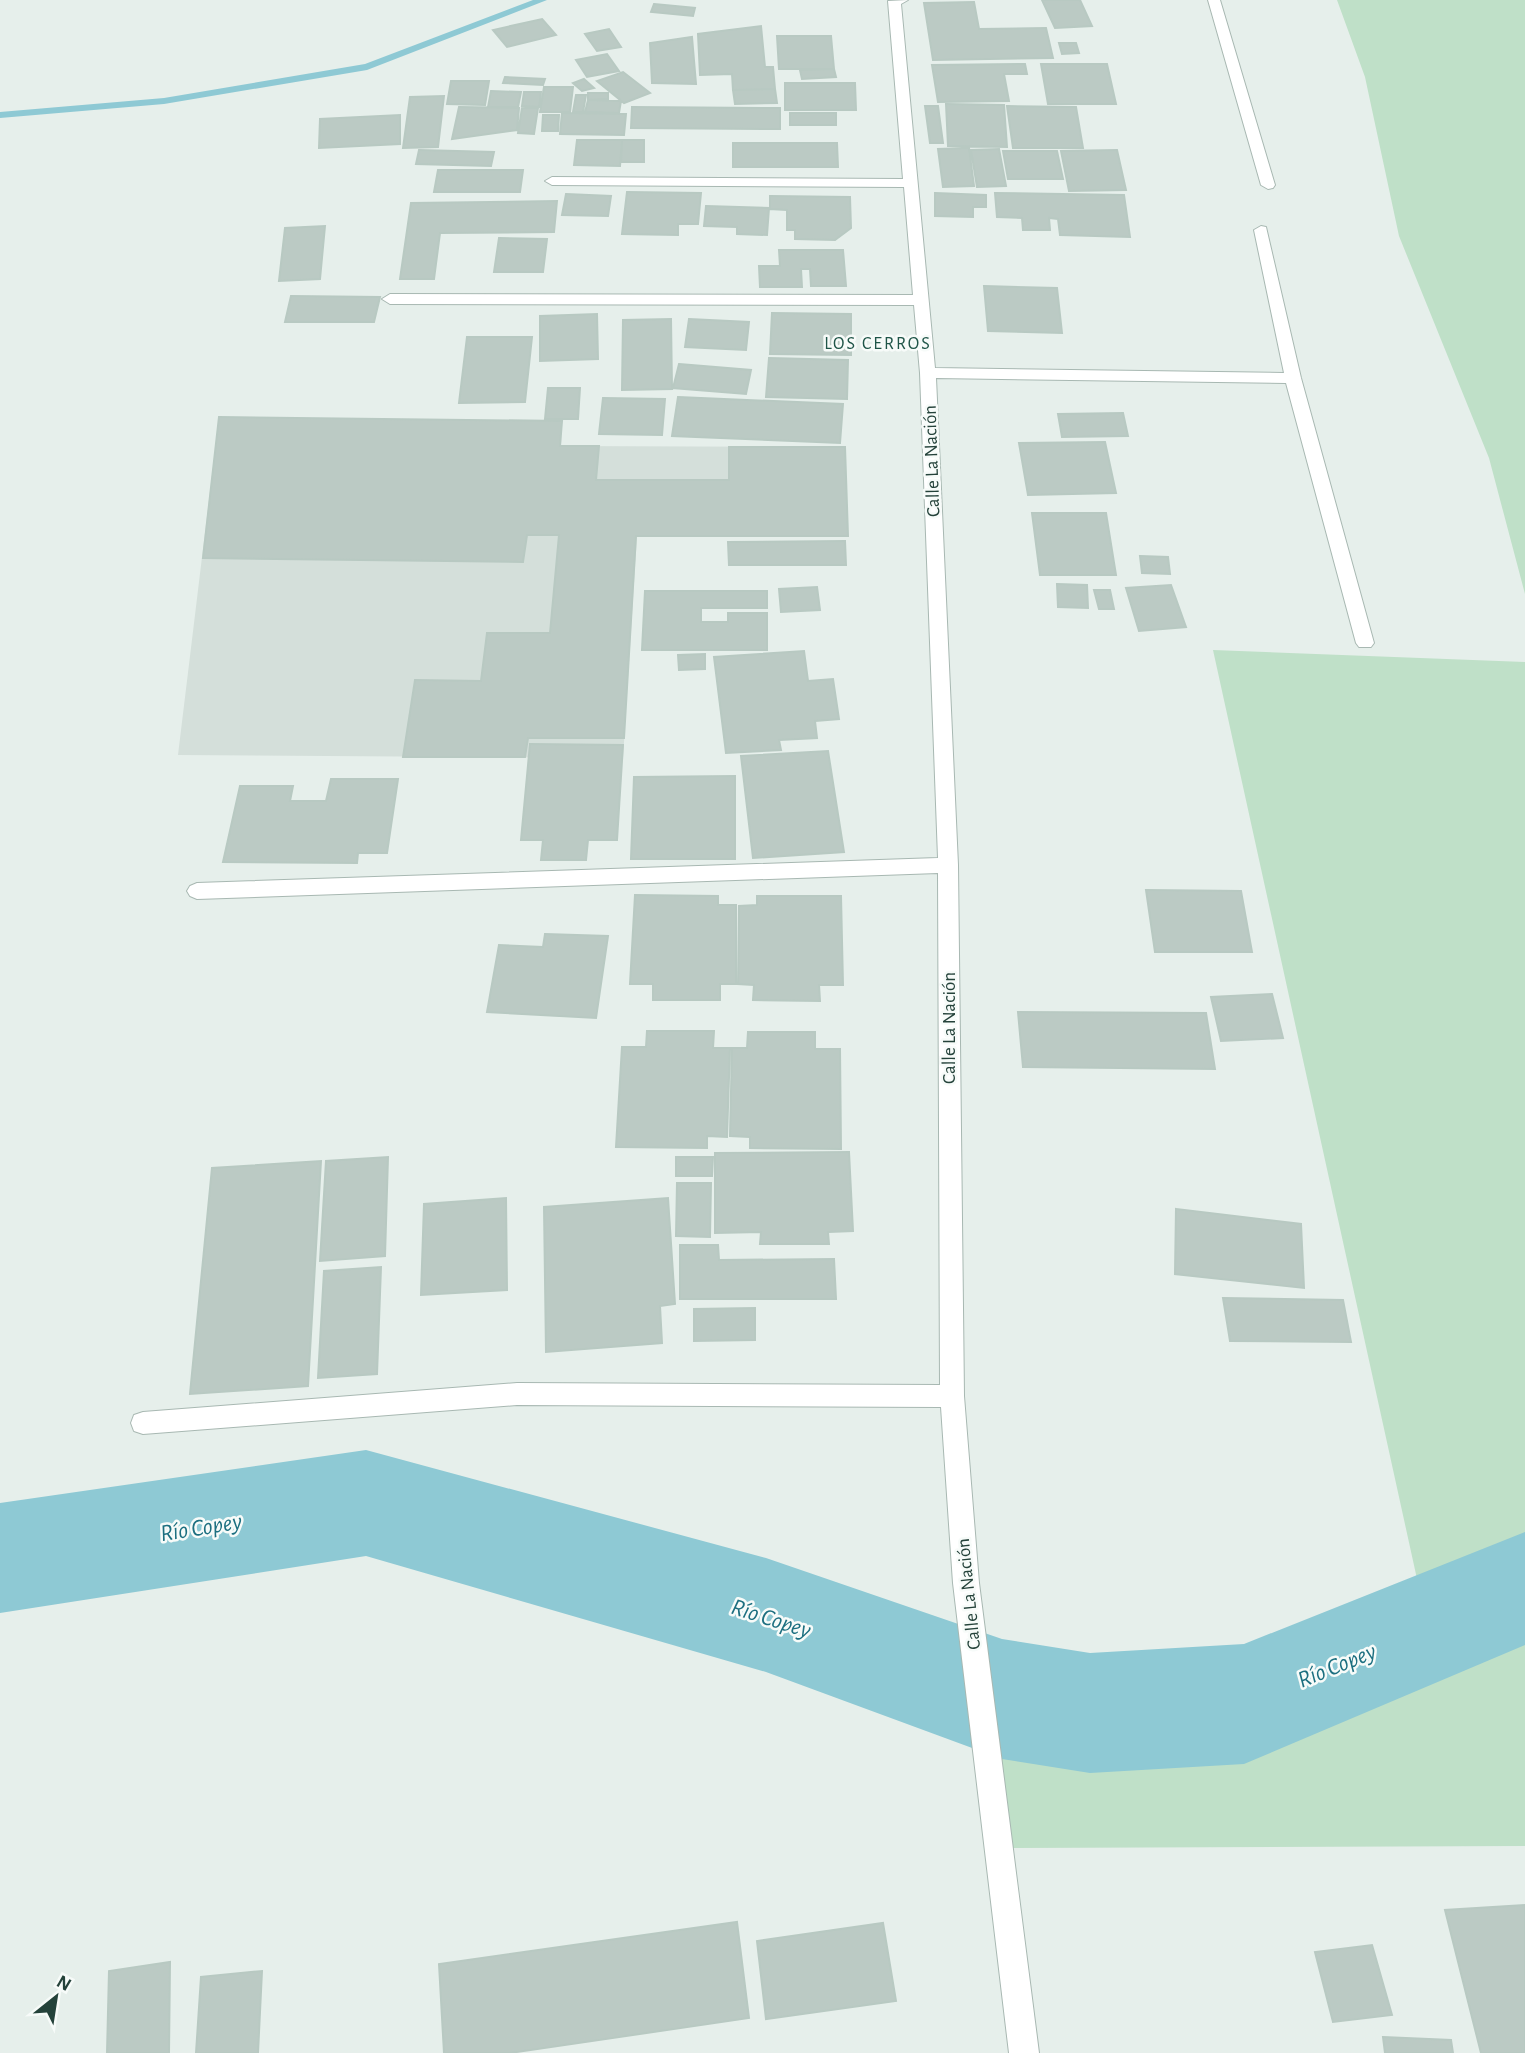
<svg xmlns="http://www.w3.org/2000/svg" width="1525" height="2053" viewBox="0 0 1525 2053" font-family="'Alegreya Sans',sans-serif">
<rect width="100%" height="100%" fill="#e6efeb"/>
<path fill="#d4dfda" d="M219,417L562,421L561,446L845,447L848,536H637L623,758L178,755Z"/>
<path fill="#bfe0c8" d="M1337,0H1525V594L1489,458L1399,236L1365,77Z
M1213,650L1525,662V1846L985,1848L983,1827L1002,1699L1090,1713L1244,1704L1428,1629Z"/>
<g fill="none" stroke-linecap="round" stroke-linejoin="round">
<path fill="#8ec9d4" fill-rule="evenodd" d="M533,0H547L367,70L164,104L0,118V112L164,98L365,64Z"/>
<path fill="#8ec9d4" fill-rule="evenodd" d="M366,1450L766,1558L1002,1639L1090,1653L1244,1644L1525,1532V1645L1244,1764L1090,1773L1002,1759L766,1672L366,1556L0,1613V1503Z"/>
</g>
<path fill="#bbcac4" stroke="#b8c9c2" stroke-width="2" d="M1042,0H1080L1092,26L1055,28Z
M974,2L979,29L1046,28L1053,58L933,60L924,3Z
M654,4L695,8L693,16L651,12Z
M542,19L556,35L507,47L493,30Z
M761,26L765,67H773L775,89L733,90L732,74L700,75L698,34Z
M609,29L621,47L597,51L585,34Z
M777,36H831L834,69H779Z
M692,37L696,84L652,83L650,43Z
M1059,43H1076L1079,53L1062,54Z
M607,54L619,71L587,77L576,60Z
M1025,64L1027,74H1004L1009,101L938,102L932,65Z
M1041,64H1107L1116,104H1048Z
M834,69L836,77L802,79L800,70Z
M623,72L650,93L624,103L597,81Z
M505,77L545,79L543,85L503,83Z
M584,79L594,88L582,91L573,83Z
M451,81H489L485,105L447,104Z
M785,83H855L856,110H785Z
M544,87H573L570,112H540Z
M775,89L777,103L735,104L733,90Z
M491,91L521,92L518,107H488Z
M524,92H541L539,107L522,106Z
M588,93H608V99L588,100Z
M576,95H586L583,112H573Z
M444,96L438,147L403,148L410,97Z
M588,100L621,101L619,113L585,112Z
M946,104L1004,105L1007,147L948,146Z
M925,106H938L943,143H930Z
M1007,106L1076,107L1083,148H1013Z
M459,107L519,108L517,130L452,139Z
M632,107L780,108V129L631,128Z
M522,108H538L534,134L518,133Z
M562,113L626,114L624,135L560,134Z
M790,113H836V125H790Z
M400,115V144L319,148L320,119Z
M543,115H559L558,131H542Z
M577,140H622L620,166L574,165Z
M622,140H644V162H621Z
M733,143H837L838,167H733Z
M969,148L974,186L943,187L938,149Z
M999,149L1006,186L977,187L971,150Z
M419,150L494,152L491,166L416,164Z
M1117,150L1126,190L1069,191L1061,151Z
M1003,151H1057L1063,179H1008Z
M438,170H523L520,192H434Z
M627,192L701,193L698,224H678V235L622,234Z
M935,193L986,195V207H973V217L935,216Z
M995,193L1124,195L1130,237L1060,235L1058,219L1049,218L1050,230H1023L1022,218L997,217Z
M566,194L611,196L608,216L562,215Z
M770,196L850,197L851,228L835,240L795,239V230H787V210L770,209Z
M557,201L554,232L440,233L434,279H400L411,203Z
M706,206L769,208L767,235L737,234V227L704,226Z
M325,226L320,279L279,281L285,228Z
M499,238L547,239L543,272H494Z
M779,250H843L846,286H811L810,269H801L802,287H760L759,266H780Z
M984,286L1057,288L1062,333L988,331Z
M291,296L380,297L374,322H285Z
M772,313L851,314V355L770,354Z
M597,314L598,359L540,361V316Z
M671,319L672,389L622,390L623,320Z
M689,319L749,322L746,350L685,347Z
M467,337H532L525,402L459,403Z
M769,358L848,360L847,399L766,397Z
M679,364L751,370L746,394L673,388Z
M548,388H580L578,419H545Z
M678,397L843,404L840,443L672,436Z
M603,398L665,399L662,435L599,434Z
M1123,413L1128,436L1062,437L1058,414Z
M219,417L562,421L560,446H599L596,480H729V447H845L848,536H636L624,738H528L525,757H403L415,680L481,681L487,633H550L559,535H527L523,562L203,558Z
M1105,442L1116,493L1028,495L1019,443Z
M1032,513H1106L1116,575H1040Z
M845,541L846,565H729L728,542Z
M1140,556L1168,557L1170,574L1142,573Z
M1057,584L1087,585L1088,608L1058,607Z
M1171,585L1186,627L1139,631L1126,588Z
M817,587L820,610L781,612L779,589Z
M1094,590H1110L1114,609H1099Z
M645,591H767V608H701V622H728V613H767V650H642Z
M804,651L808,681L833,679L839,719L815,721L817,738L779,740L781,750L726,753L714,657Z
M705,654V669L679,670L678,655Z
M530,744L623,745L617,840H588L586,860H541L543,840H521Z
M828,751L844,852L753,858L741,756Z
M735,776V859H631L634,777Z
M331,779H398L387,853H358L357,863L223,862L240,786H293L290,801H326Z
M1146,890L1241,891L1252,952H1155Z
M635,895L718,896V905H736V984H720V1000H653V984H630Z
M757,896H841L843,985H819L820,1001L753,1000L754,985L738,984L739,906L757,905Z
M545,934L608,936L596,1018L487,1012L499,945L543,947Z
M1272,994L1283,1038L1221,1041L1211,997Z
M1018,1012L1206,1013L1215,1069L1023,1067Z
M647,1031H714L713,1048H730L727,1137L707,1136V1148L616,1147L622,1047H646Z
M748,1032H815V1049H840L841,1149L750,1148V1137L730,1136L732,1048H747Z
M849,1152L853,1231L828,1232L829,1244H760L761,1232L715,1233V1153Z
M388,1157L385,1256L320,1261L326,1161Z
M676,1157H713L712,1176H676Z
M321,1161L308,1386L190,1394L212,1168Z
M677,1183H711L710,1237L676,1236Z
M506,1198L507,1290L421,1295L424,1204Z
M668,1198L675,1304L660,1306L662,1343L546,1352L544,1207Z
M1176,1209L1301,1224L1304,1288L1175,1274Z
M680,1245H718L719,1260L834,1259L836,1299H680Z
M381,1267L377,1374L318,1378L324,1271Z
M1223,1298L1343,1300L1351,1342L1230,1341Z
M755,1308V1340L694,1341V1309Z
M1525,1905V2053H1481L1445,1910Z
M737,1922L749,2018L510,2053H444L439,1964Z
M883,1923L896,2001L766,2019L757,1941Z
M1372,1945L1392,2015L1333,2022L1315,1952Z
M170,1962L169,2053H107L109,1971Z
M262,1971L258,2053H196L201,1977Z
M1383,2037L1451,2040L1453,2053H1385Z"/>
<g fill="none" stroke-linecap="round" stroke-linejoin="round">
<defs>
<path id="minor" d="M908,0L901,4L935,368L1284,373L1254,230L1261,226L1266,227L1301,378L1374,643L1371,647H1359L1356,643L1286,383L936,378L958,865L964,1396L979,1583L1039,2053H1009L953,1583L941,1407L517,1405L143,1434L134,1431L131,1423L134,1415L143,1412L517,1383L940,1385L938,873L197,899L190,896L187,891L190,886L197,883L938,858L920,373L914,305L390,304L382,299L390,294L913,295L904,187L552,185L545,181L552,177L903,179L888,1Z
M1208,0H1220L1275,185L1273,188L1268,189L1261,185Z"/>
</defs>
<use href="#minor" stroke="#a8b8b2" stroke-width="2"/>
<use href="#minor" fill="#fff" fill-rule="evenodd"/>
</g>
<g text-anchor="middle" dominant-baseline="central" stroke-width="5" stroke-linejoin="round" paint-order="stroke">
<g font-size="18" letter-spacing="2" fill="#1f5548" stroke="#f7fbf9">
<text x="878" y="344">LOS CERROS</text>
</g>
<g font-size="19" fill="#24423a" stroke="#f7fbf9">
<text transform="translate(932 461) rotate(-92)">Calle La Nación</text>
<text transform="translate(949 1028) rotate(-90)">Calle La Nación</text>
<text transform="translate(969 1594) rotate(-96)">Calle La Nación</text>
</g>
<g font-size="24" font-style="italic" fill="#1c6f80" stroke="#f7fbf9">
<text transform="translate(201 1528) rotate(-9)">Río Copey</text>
<text transform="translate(771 1619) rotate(18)">Río Copey</text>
<text transform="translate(1337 1666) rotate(-22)">Río Copey</text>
</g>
</g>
<g transform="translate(56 1997) rotate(30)" stroke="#f7fbf9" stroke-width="5" paint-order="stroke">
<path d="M0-5L12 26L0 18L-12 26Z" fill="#24423a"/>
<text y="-10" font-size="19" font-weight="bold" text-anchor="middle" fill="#24423a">N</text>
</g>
</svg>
